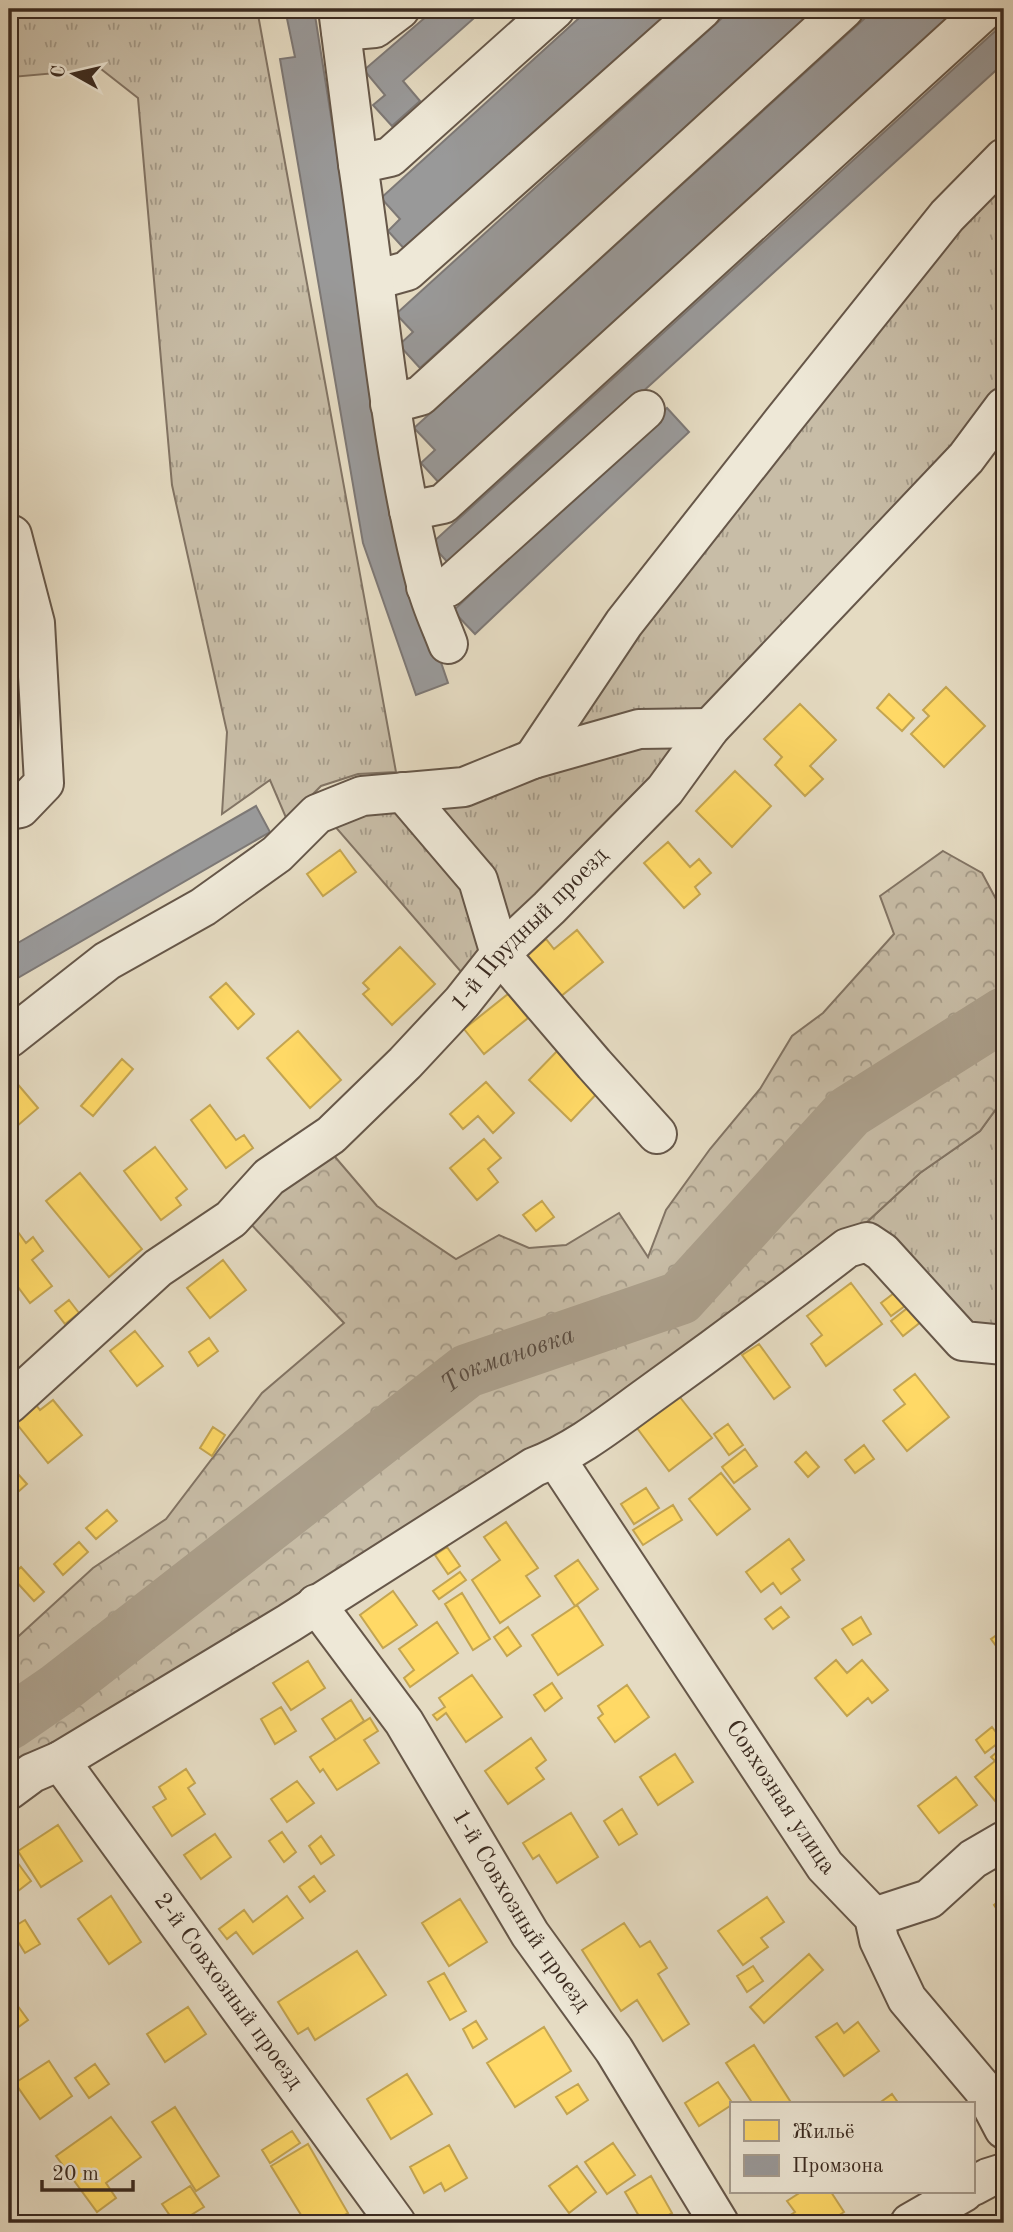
<svg xmlns="http://www.w3.org/2000/svg" width="1013" height="2232" viewBox="0 0 1013 2232" font-family="'Old Standard TT',serif">
<defs>
<pattern id="grass-tufts" width="24" height="20" patternUnits="userSpaceOnUse" patternTransform="scale(1.75)"><rect width="24" height="20" fill="#c8bda7"/><path d="M3 7l-1-3M5 7V3M7 7l1-3M15 17l-1-3M17 17v-4M19 17l1-3" fill="none" stroke="#a49a88"/></pattern>
<pattern id="forest-crowns" width="20" height="18" patternUnits="userSpaceOnUse" patternTransform="scale(1.75)"><rect width="20" height="18" fill="#c8bda7"/><path d="M2 6a3 3 0 1 1 6 0M12 15a3 3 0 1 1 6 0" fill="none" stroke="#a49a88"/></pattern>
</defs>
<rect width="100%" height="100%" fill="#e5dbc2"/>
<filter id="stains"><feTurbulence type="fractalNoise" baseFrequency=".00286" numOctaves="4"/><feColorMatrix values="0 0 0 0 .2 0 0 0 0 .09 0 0 0 0 .02 0 0 0 .5 -.17"/></filter>
<radialGradient id="worn" r=".72"><stop offset=".6" stop-color="#630" stop-opacity="0"/><stop offset="1" stop-color="#630" stop-opacity=".3"/></radialGradient>
<path fill="url(#grass-tufts)" stroke="#827464" stroke-width="2" d="M9,9H257L396,772L358,774L321,786L287,820L270,780L222,814L227,732L172,485L138,98L101,69L12,77Z
M1004,137V382L956,445L675,764L469,981L332,823L367,809L403,810L471,805L520,778L970,170Z
M1004,1098V1336L968,1331L885,1241L868,1221L920,1173L980,1131Z"/>
<path fill="url(#forest-crowns)" stroke="#827464" stroke-width="2" d="M943,851L982,873L1004,914V1098L980,1131L920,1173L868,1221L727,1330L9,1779V1645L93,1568L166,1519L262,1393L344,1323L247,1220L330,1151L377,1206L456,1259L499,1235L529,1248L566,1245L619,1213L648,1257L666,1210L710,1149L760,1089L792,1036L823,1013L894,934L880,896Z"/>
<path fill="#ffd966" stroke="#c4a551" stroke-width="2" d="M946,687L985,726L944,767L911,734L929,716L923,710Z
M889,694L914,718L902,731L877,708Z
M800,704L836,740L810,766L823,779L805,796L775,765L782,757L764,739Z
M735,771L771,806L732,847L696,811Z
M668,842L690,867L699,859L711,873L695,887L700,894L684,908L644,863Z
M340,850L356,872L323,896L307,874Z
M577,930L603,962L560,997L527,956L546,939L554,949Z
M400,947L435,984L392,1025L363,994L369,989L363,983Z
M226,983L254,1014L238,1029L210,997Z
M508,994L528,1018L484,1054L464,1029Z
M298,1031L341,1080L310,1108L267,1058Z
M561,1047L602,1088L571,1121L529,1080Z
M122,1059L133,1069L93,1116L81,1106Z
M9,1074L38,1108L9,1133Z
M486,1082L514,1113L493,1133L478,1116L463,1129L450,1114Z
M210,1105L236,1140L244,1135L253,1148L226,1168L191,1120Z
M484,1139L501,1158L488,1169L498,1182L477,1200L450,1168Z
M155,1147L187,1189L176,1198L181,1205L161,1220L124,1171Z
M80,1173L142,1249L109,1277L46,1201Z
M542,1201L554,1217L536,1231L523,1215Z
M18,1232L26,1243L33,1237L43,1251L32,1260L52,1286L30,1303L9,1275V1256L14,1252L9,1245V1239Z
M223,1260L246,1290L210,1318L187,1288Z
M851,1283L882,1324L826,1366L811,1344L822,1335L807,1316Z
M898,1290L909,1303L891,1316L881,1303Z
M69,1300L79,1313L65,1324L55,1311Z
M910,1306L922,1321L903,1336L891,1321Z
M135,1331L163,1366L137,1386L110,1351Z
M209,1338L218,1351L198,1366L189,1352Z
M759,1344L790,1387L774,1399L742,1355Z
M915,1374L949,1417L907,1451L883,1421L905,1404L894,1390Z
M679,1396L712,1438L669,1471L637,1428Z
M53,1400L82,1435L48,1463L12,1418L33,1401L40,1410Z
M728,1424L743,1445L729,1455L714,1434Z
M213,1427L225,1435L212,1456L200,1448Z
M864,1445L874,1459L855,1473L845,1460Z
M745,1449L757,1466L734,1483L722,1467Z
M806,1452L819,1467L808,1477L795,1462Z
M9,1464L27,1484L9,1500Z
M721,1473L750,1509L717,1535L689,1499Z
M646,1488L659,1508L634,1524L621,1504Z
M673,1505L682,1520L643,1545L633,1530Z
M107,1510L117,1521L96,1539L86,1528Z
M506,1522L538,1568L526,1576L540,1596L500,1623L472,1580L500,1560L484,1537Z
M789,1539L804,1560L792,1569L800,1580L781,1594L773,1583L761,1592L746,1572Z
M79,1542L88,1552L63,1575L54,1564Z
M447,1547L460,1566L448,1574L435,1555Z
M578,1560L598,1589L575,1606L555,1576Z
M21,1567L44,1592L34,1601L11,1576Z
M460,1572L466,1580L439,1599L433,1591Z
M393,1591L417,1625L383,1648L360,1615Z
M462,1593L490,1639L473,1650L445,1604Z
M577,1605L603,1645L558,1675L532,1635Z
M781,1607L789,1617L773,1629L765,1619Z
M861,1617L871,1634L853,1645L842,1629Z
M437,1622L458,1653L410,1687L404,1678L414,1670L399,1649Z
M508,1627L521,1646L507,1656L494,1637Z
M1004,1630V1657L991,1639Z
M836,1660L847,1673L862,1660L888,1690L872,1703L868,1698L847,1716L815,1678Z
M308,1661L325,1688L291,1710L273,1683Z
M472,1675L502,1717L466,1742L446,1713L437,1720L433,1715L445,1707L439,1698Z
M552,1683L562,1698L545,1711L534,1695Z
M627,1685L649,1717L615,1742L598,1718L603,1714L598,1706Z
M351,1700L364,1721L336,1740L322,1719Z
M281,1707L296,1731L275,1744L261,1719Z
M370,1718L378,1731L364,1740L379,1763L337,1790L323,1769L320,1772L310,1757Z
M992,1727L1002,1740L985,1753L976,1740Z
M531,1738L546,1760L536,1768L544,1779L508,1804L485,1771Z
M1004,1746V1795L996,1802L975,1777L995,1761L991,1757Z
M675,1754L693,1782L658,1805L640,1777Z
M186,1769L195,1783L188,1788L205,1814L172,1836L153,1807L166,1799L159,1787Z
M956,1777L977,1805L939,1833L918,1806Z
M297,1781L314,1803L287,1822L271,1799Z
M622,1809L637,1834L619,1845L604,1821Z
M571,1813L598,1857L557,1883L539,1855L533,1859L523,1843Z
M58,1825L82,1861L41,1887L18,1851Z
M282,1832L296,1852L284,1862L269,1841Z
M215,1834L231,1857L201,1879L184,1855Z
M321,1836L334,1855L321,1864L309,1846Z
M9,1851L31,1881L9,1898Z
M314,1876L325,1891L310,1902L299,1887Z
M111,1896L141,1942L109,1964L78,1919Z
M287,1896L303,1918L253,1954L236,1932L227,1939L219,1929L244,1910L253,1922Z
M767,1897L784,1922L761,1938L768,1947L743,1965L718,1931Z
M1004,1897V1920L994,1905Z
M460,1899L487,1942L449,1966L422,1923Z
M25,1920L40,1944L25,1953L10,1929Z
M624,1923L640,1947L650,1941L667,1968L658,1974L689,2024L663,2041L637,2000L621,2011L582,1950Z
M357,1951L386,1995L315,2040L308,2028L298,2034L278,2002Z
M809,1954L823,1970L764,2023L750,2007Z
M753,1966L763,1981L747,1992L737,1976Z
M444,1973L466,2011L450,2020L428,1982Z
M9,1994L28,2020L9,2034Z
M188,2007L206,2034L165,2062L147,2034Z
M476,2021L487,2039L473,2048L463,2029Z
M858,2022L879,2051L844,2076L816,2037L837,2023L844,2033Z
M544,2027L571,2071L515,2107L487,2063Z
M754,2045L792,2104H753L726,2063Z
M49,2061L72,2096L40,2119L15,2083Z
M95,2064L109,2084L89,2098L75,2078Z
M407,2074L432,2114L391,2139L367,2099Z
M718,2082L733,2104L699,2126L685,2103Z
M578,2084L588,2100L567,2114L556,2097Z
M892,2094L899,2104H878Z
M175,2107L219,2176L196,2191L152,2122Z
M111,2117L141,2157L106,2183L116,2198L97,2212L56,2156Z
M292,2131L300,2143L270,2163L262,2150Z
M613,2143L635,2175L607,2194L585,2162Z
M308,2144L348,2213L330,2223H306L271,2166Z
M449,2145L467,2178L445,2191L441,2183L424,2193L410,2167Z
M577,2166L596,2192L569,2213L549,2186Z
M651,2176L672,2213L654,2223H643L625,2192Z
M190,2186L204,2207L178,2223H175L162,2204Z
M801,2192H831L844,2212L827,2223H778L795,2212L787,2201Z
M497,2216L502,2223H485Z
M290,2217L294,2223H280Z"/>
<path fill="#999" stroke="#7d7875" stroke-width="2" d="M285,9H314L397,533L448,683L416,695L363,543L280,59L295,57Z
M435,9H480L482,11L403,81L420,101L392,126L373,105L385,95L364,70Z
M589,9H677L409,254L388,231L400,219L381,198Z
M732,9H817L420,368L399,345L413,332L396,314Z
M875,9H963L441,485L421,463L435,450L414,428Z
M1004,23V63L451,566L431,544Z
M667,408L689,432L475,634L453,611Z
M256,806L270,832L9,983V948Z"/>
<g fill="none" stroke-linecap="round" stroke-linejoin="round">
<path stroke="#ab9f8b" stroke-width="54" id="s1" d="M9,1723L57,1690L467,1371L680,1298L849,1112L1004,1014"/>
<defs>
<g id="minor">
<path d="M338,9L358,164"/>
<path d="M341,31L375,28L400,9"/>
<path d="M375,280L407,271L702,9"/>
<path d="M390,404L420,396L844,9"/>
<path d="M409,511L443,504L986,9"/>
<path d="M9,535H12L35,623L44,783L20,808L9,810"/>
<path d="M426,587H448L645,410"/>
<path d="M448,644C441,625 431,605 426,584C390,447 379,303 358,164L390,157L555,9"/>
<path d="M533,759L624,623L783,421L947,216L1004,158"/>
<path d="M403,792L478,880L500,954L594,1064L657,1134"/>
<path d="M9,1038L107,961L203,907L277,854L317,814L362,796L464,787L533,759L639,729L710,728"/>
<path id="s2" d="M9,1404L158,1268L231,1219L269,1177L331,1135L405,1063L462,1002L500,954L549,908L665,790L710,728L966,458L1004,407"/>
<path id="s3" d="M556,1459L825,1866L874,1917L879,1940L907,1999L983,2089L1004,2129"/>
<path id="s4" d="M316,1604L404,1722L530,1934L614,2050L719,2223"/>
<path id="s5" d="M60,1761L396,2223"/>
<path d="M9,1790L32,1773L60,1761L289,1623L534,1467C576,1451 612,1422 648,1396C715,1348 781,1299 847,1248L867,1242L882,1252L963,1341L1004,1345"/>
<path d="M874,1917L929,1899L973,1859L1004,1841"/>
<path d="M973,2186L988,2178L1004,2173"/>
<path d="M910,2223L964,2192"/>
</g>
</defs>
<use href="#minor" stroke="#665749" stroke-width="42"/>
<use href="#minor" stroke="#eee8d7" stroke-width="38"/>
</g>
<g text-anchor="middle" dominant-baseline="central" stroke-width="7" stroke-linejoin="round" paint-order="stroke">
<g font-size="24" fill="#3b2b21" stroke="#eee8d7">
<text stroke="none"><textPath href="#s2" startOffset="707">1-й Прудный проезд</textPath></text>
<text stroke="none"><textPath href="#s3" startOffset="406">Совхозная улица</textPath></text>
<text stroke="none"><textPath href="#s4" startOffset="369">1-й Совхозный проезд</textPath></text>
<text stroke="none"><textPath href="#s5" startOffset="285">2-й Совхозный проезд</textPath></text>
</g>
<g font-size="26" font-style="italic" fill="#5d4e41" stroke="#eee8d7">
<text stroke="none"><textPath href="#s1" startOffset="620">Токмановка</textPath></text>
</g>
</g>
<rect width="1013" height="2232" fill="none" stroke="#e5dbc2" stroke-width="35"/>
<rect x="10" y="10" width="992" height="2211" fill="none" stroke="#3b2b21" stroke-width="3.5"/>
<rect x="18" y="18" width="978" height="2197" fill="none" stroke="#3b2b21" stroke-width="2"/>
<rect x="730" y="2102" width="245" height="91" fill="#eee8d7" stroke="#a69c8e" stroke-width="2"/>
<rect x="744" y="2120" width="35" height="21" fill="#ffd966" stroke="#a69c8e" stroke-width="2"/>
<text x="792" y="2138" font-size="21" fill="#3b2b21">Жильё</text>
<rect x="744" y="2155" width="35" height="21" fill="#999999" stroke="#a69c8e" stroke-width="2"/>
<text x="792" y="2172" font-size="21" fill="#3b2b21">Промзона</text>
<g transform="translate(74 74) rotate(278)" stroke="#eee8d7" stroke-width="5" paint-order="stroke">
<path d="M0-5L12 26L0 18L-12 26Z" fill="#3b2b21"/>
<text y="-10" font-size="19" font-weight="bold" text-anchor="middle" fill="#3b2b21">С</text>
</g>
<path d="M42 2180v10h91v-10" fill="none" stroke="#3b2b21" stroke-width="3.5"/>
<text x="52" y="2180" font-size="21" fill="#3b2b21" stroke="#eee8d7" stroke-width="5" paint-order="stroke">20 m</text>
<rect width="100%" height="100%" filter="url(#stains)"/>
<rect width="100%" height="100%" fill="url(#worn)"/>
</svg>
